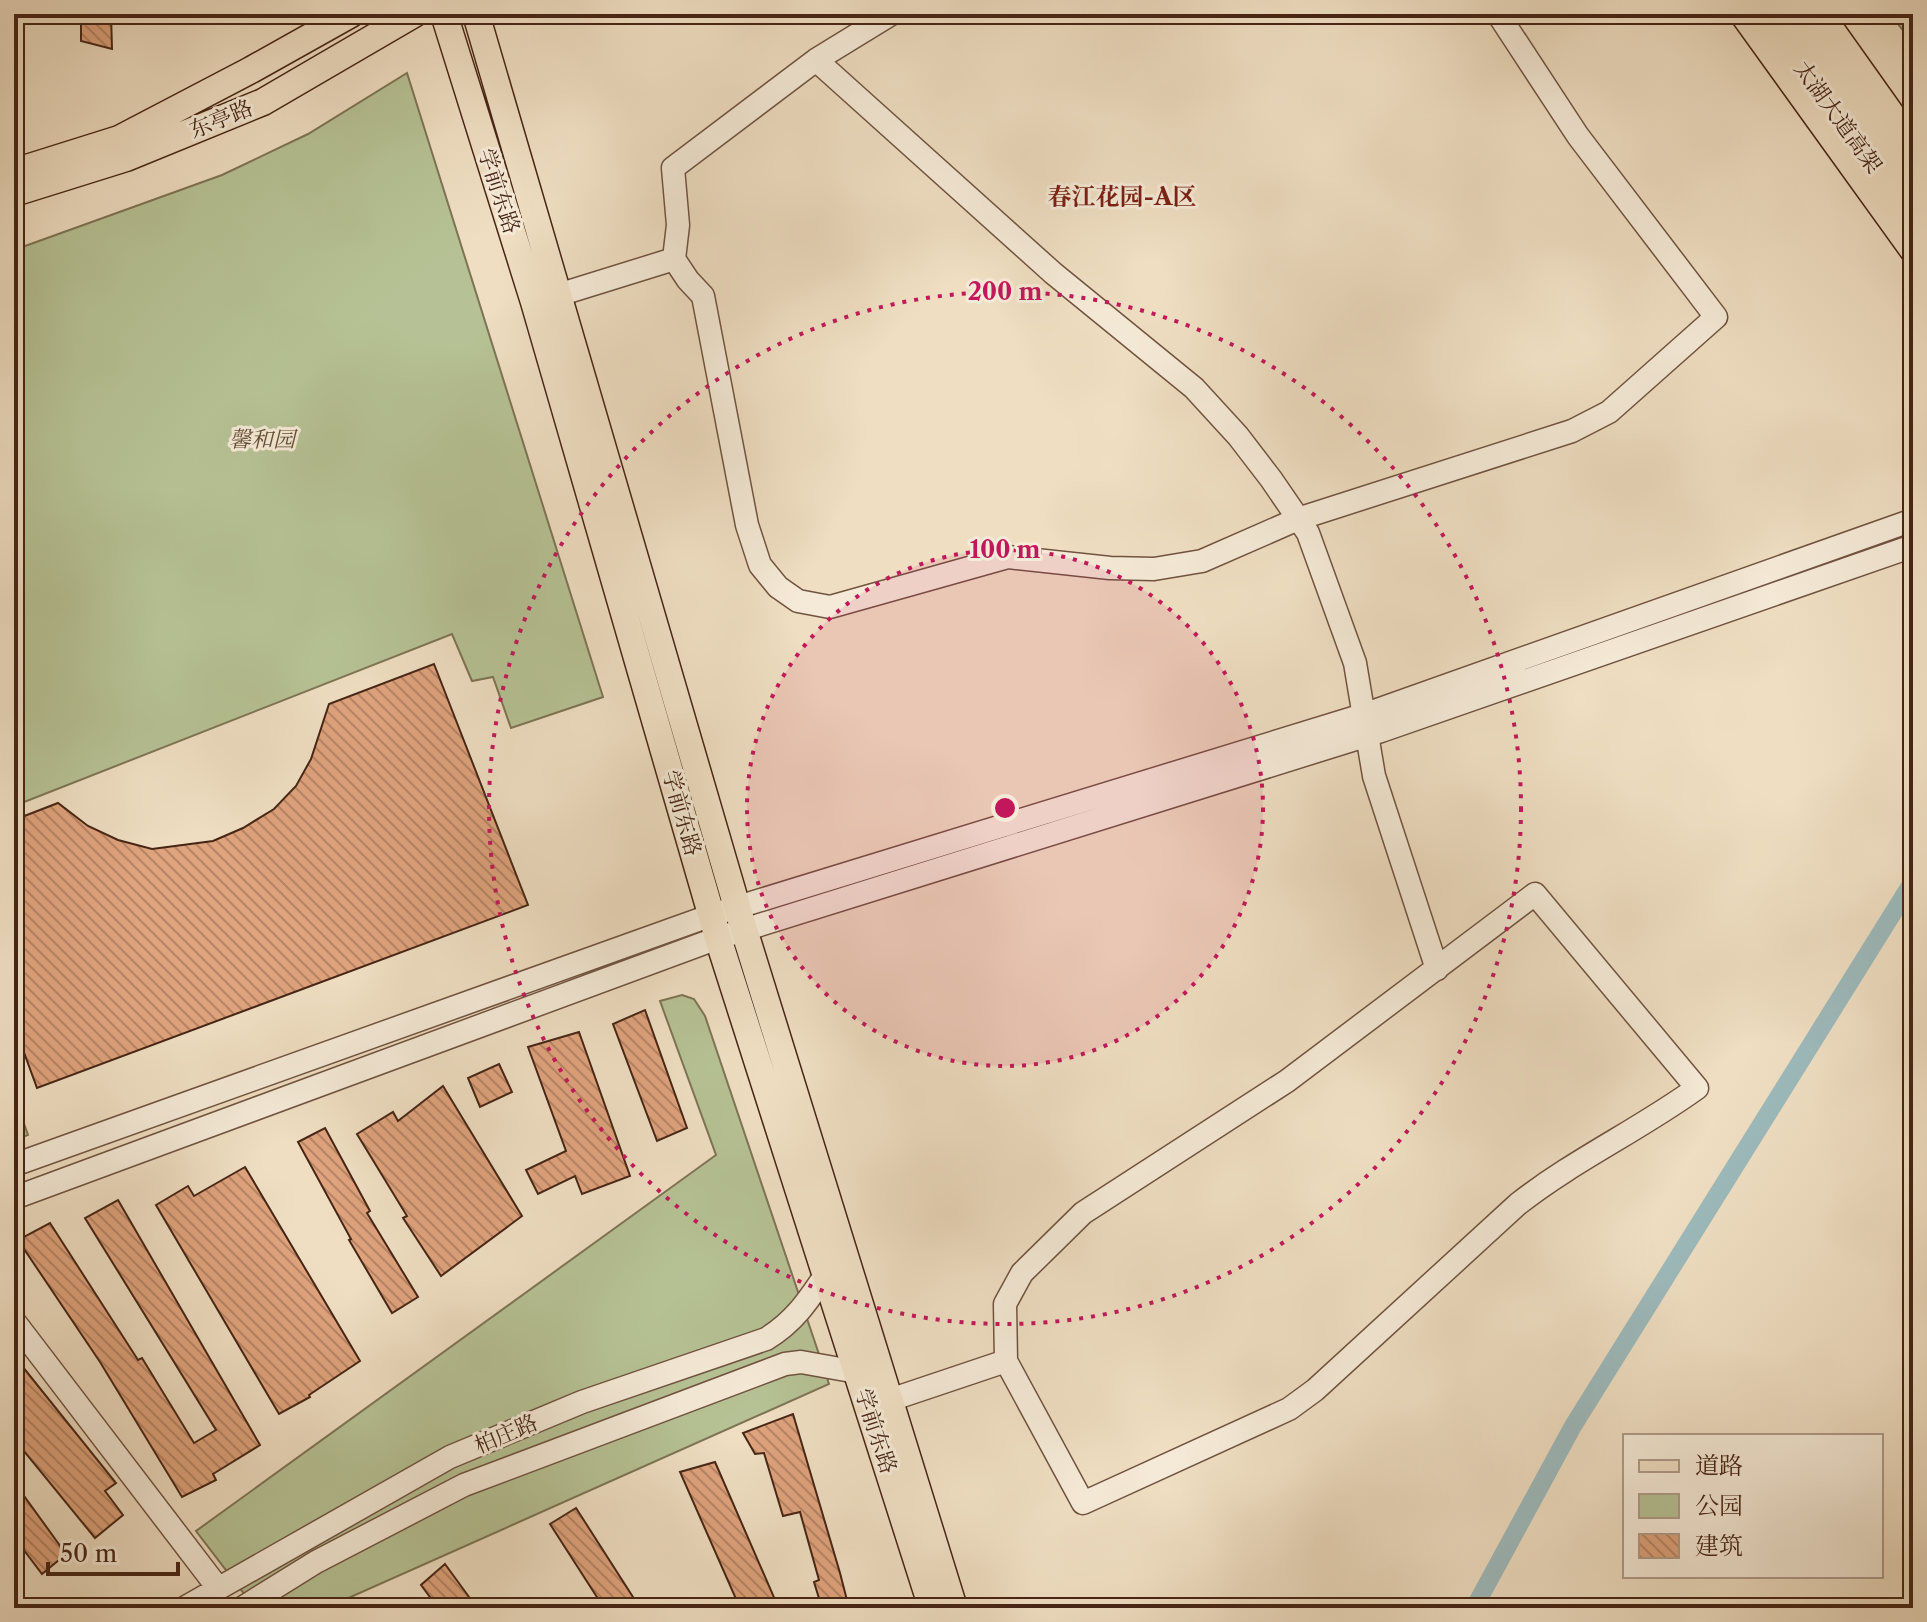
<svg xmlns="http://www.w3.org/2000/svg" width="1927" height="1622" viewBox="0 0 1927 1622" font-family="'Libre Caslon Text','Noto Serif SC',serif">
<defs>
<pattern id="building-back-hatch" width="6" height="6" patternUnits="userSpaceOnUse" patternTransform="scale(2)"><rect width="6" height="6" fill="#dfa37d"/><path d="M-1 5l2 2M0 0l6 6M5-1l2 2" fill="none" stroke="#b78565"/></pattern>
</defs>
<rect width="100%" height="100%" fill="#efdec2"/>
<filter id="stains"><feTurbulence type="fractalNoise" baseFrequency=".0025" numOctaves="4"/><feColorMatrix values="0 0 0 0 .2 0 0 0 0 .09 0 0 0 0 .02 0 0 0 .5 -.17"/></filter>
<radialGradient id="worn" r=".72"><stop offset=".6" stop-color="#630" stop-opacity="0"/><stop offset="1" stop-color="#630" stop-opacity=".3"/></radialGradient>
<path fill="#b6c295" stroke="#7e7455" stroke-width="2" d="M1890,14H1913V43Z
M407,73L603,697L511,728L493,677L472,681L452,634L14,806V250L222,175L308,134Z
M682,995L694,999L705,1016L829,1384L326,1608H255L196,1531L716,1155L660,1001Z
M14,1096L28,1135L14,1140Z"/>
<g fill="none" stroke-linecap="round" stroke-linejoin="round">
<path stroke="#9dbabc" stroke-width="18" d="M1474,1608L1573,1426L1913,881"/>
</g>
<path fill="url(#building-back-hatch)" stroke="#462515" stroke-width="2" d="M81,14H111L112,49L81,41Z
M434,664L528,905L37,1088L14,1025V820L58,803L88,826L118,840L152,849L213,841L243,828L274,809L296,786L311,759L329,704Z
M645,1010L687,1128L657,1141L613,1024Z
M579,1032L630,1176L582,1194L575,1176L538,1194L526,1170L566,1151L528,1047Z
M499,1064L512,1092L480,1107L468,1078Z
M443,1086L522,1216L441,1276L403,1218L407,1216L357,1134L393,1112L398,1121Z
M325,1128L370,1211L367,1213L418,1297L392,1313L349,1240L351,1239L298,1142Z
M245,1167L360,1361L309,1395L310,1397L279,1414L156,1205L188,1186L194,1196Z
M118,1200L260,1445L213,1474L216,1480L182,1497L100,1362L18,1240L50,1223L138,1360L142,1358L194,1443L216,1430L85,1218Z
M14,1356L116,1483L105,1491L123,1515L95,1538L14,1439Z
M793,1414L840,1573L849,1608H822L814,1582L819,1580L800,1512L783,1516L764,1453L755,1454L743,1433Z
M715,1462L776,1602L753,1608H740L680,1472Z
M14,1482L66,1554L42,1574L14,1537Z
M576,1508L640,1608H604L550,1524Z
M445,1564L477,1608H438L421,1585Z"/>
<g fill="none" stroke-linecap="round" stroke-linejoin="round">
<defs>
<path id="minor" d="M891,14L816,60L673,168L678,225L674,259L688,280L703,296L747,525L760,565L778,587L798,601L830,607L1008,557L1110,568L1154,569L1202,561L1298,519L1572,431L1609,412L1716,317L1578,136L1498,14
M816,60L1053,273L1194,388L1238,436L1271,479L1308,533L1355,663L1374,776L1437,969
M542,300L674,259
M1535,894L1697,1088C1639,1130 1574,1160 1518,1204L1315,1390L1289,1409L1083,1503L1006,1361L1005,1304L1022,1273L1083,1213L1287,1081Z
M14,1165L712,915L1363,715L1913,520
M14,1198L718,938L1381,731L1913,546
M14,1321L218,1588
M875,1405L1006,1361
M184,1608L450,1457L582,1402L766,1339C794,1322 808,1301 826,1274
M242,1608L316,1562L464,1485L785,1364L801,1362L857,1372"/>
<path id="major" d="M444,14L534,302L718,938L932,1608
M476,14L737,907L954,1608
M1743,14L1913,250
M1820,14L1913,145
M14,172L119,139L251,70L351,14
M14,193L126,158L263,102L414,14"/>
<path id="highway" d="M1762,14L1913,221
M1792,14L1913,183"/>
</defs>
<use href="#minor" stroke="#705340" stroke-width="25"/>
<use href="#major" stroke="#462515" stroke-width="29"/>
<use href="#highway" stroke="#462515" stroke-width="35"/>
<use href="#minor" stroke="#f5ead7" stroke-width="22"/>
<use href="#major" stroke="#efdec2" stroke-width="26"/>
<use href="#highway" stroke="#efdec2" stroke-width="32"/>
</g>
<circle cx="1005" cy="808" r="258" fill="#c2185b" fill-opacity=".12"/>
<g fill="none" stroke="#c2185b" stroke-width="4" stroke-dasharray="4 8">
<circle cx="1005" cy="808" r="258"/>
<circle cx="1005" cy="808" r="516"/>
</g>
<g text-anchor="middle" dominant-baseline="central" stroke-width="6" stroke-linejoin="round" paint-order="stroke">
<g font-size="22" fill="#462515" stroke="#f5ead7">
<text transform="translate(1838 117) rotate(54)">太湖大道高架</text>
<text transform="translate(221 119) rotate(-22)">东亭路</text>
<text transform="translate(499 191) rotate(72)">学前东路</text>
<text transform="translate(682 813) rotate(74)">学前东路</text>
<text transform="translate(876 1431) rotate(72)">学前东路</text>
<text transform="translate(506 1434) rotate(-23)">柏庄路</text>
</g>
<g font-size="22" font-style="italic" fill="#624c35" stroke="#f5ead7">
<text x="262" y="439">馨和园</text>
</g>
<g font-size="24" font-weight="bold" fill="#7a1f14" stroke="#f5ead7">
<text x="1122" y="196">春江花园-A区</text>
</g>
</g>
<circle cx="1005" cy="808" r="12" fill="#c2185b" stroke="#f5ead7" stroke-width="4"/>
<g font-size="24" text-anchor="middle" font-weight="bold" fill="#c2185b" stroke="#f5ead7" stroke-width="6" stroke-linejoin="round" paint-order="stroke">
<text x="1005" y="300">200 m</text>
<text x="1005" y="558">100 m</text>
</g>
<rect width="1927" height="1622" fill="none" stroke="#efdec2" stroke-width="48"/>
<rect x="16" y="16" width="1895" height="1590" fill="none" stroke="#462515" stroke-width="4"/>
<rect x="24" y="24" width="1879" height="1574" fill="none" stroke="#462515" stroke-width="2"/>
<rect x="1623" y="1434" width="260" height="144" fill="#f5ead7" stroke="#af9b89" stroke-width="2"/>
<rect x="1639" y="1460" width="40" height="12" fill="#efdec2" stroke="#af9b89" stroke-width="2"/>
<text x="1695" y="1474" font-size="24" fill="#462515">道路</text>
<rect x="1639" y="1494" width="40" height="24" fill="#b6c295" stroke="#af9b89" stroke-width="2"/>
<text x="1695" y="1514" font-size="24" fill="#462515">公园</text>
<rect x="1639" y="1534" width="40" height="24" fill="url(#building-back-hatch)" stroke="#af9b89" stroke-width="2"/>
<text x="1695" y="1554" font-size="24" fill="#462515">建筑</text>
<path d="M48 1562v12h130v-12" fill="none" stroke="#462515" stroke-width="4"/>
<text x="60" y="1562" font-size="24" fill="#462515" stroke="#f5ead7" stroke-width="6" paint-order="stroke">50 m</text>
<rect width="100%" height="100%" filter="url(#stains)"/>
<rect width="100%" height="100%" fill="url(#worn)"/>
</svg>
